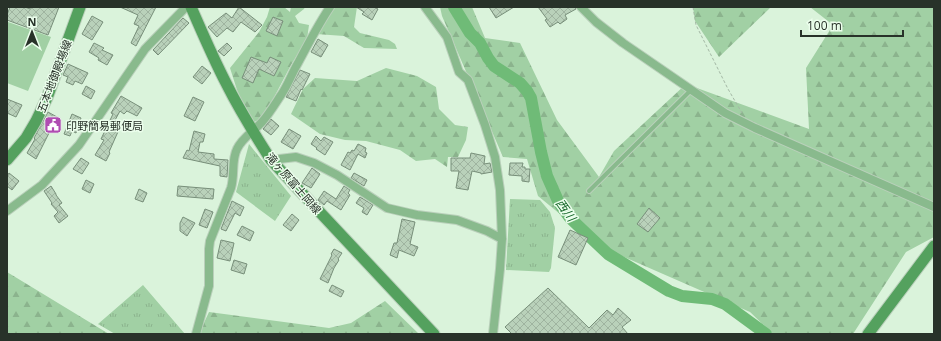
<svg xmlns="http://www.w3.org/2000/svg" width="941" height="341" viewBox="0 0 941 341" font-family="'Open Sans','Noto Sans JP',sans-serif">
<defs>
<pattern id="grass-tufts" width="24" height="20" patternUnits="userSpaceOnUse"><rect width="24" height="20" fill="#a1d0a4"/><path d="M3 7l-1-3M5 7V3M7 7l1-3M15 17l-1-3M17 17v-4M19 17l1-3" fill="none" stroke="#8bb38d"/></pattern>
<pattern id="forest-firs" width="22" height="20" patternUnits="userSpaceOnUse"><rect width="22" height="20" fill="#a1d0a4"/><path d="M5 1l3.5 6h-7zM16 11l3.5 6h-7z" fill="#8bb38d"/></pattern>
<pattern id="building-cross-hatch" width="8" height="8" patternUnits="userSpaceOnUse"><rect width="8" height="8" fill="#b9d1ba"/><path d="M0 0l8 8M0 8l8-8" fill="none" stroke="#9fb4a0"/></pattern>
</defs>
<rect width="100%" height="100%" fill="#daf3db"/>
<path fill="url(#grass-tufts)" d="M249,144L291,196L275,221L236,192Z
M510,199L540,200L550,212L555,228L551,268L549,272L506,270Z
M143,285L185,334H115L98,324Z"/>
<path fill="url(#forest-firs)" d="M270,7H284L290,12L291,7H305L304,9L295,16L299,23L309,25L307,39L291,65L270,105L261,119L252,123L237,90L230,68L259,32L267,17Z
M333,7H357L354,27L360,33L389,40L395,44L397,49L364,48L344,36L316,34Z
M440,7H472L485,38L520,43L557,120L599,177L614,151L686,84L809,129L806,68L833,25L810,7H934V237L906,252L853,334H773L750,312L599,246L538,196L527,159L503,157L442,16Z
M693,7H771L719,57L695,21Z
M386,68L417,76L436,87L439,109L455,125L468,127L466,140L458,157H448L447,167L435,159L416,161L400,150L366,141L345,140L320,134L291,114L303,89L315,78L357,81Z
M7,272L109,334H7Z
M385,301L419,334H200L202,327L209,312L329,328L351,323Z"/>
<path fill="#a1d0a4" d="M8,22L51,37L28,91L7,83V24Z"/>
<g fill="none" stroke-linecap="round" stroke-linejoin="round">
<path stroke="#6fbb77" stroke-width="12" d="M454,7L470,33L480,43L488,58L494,66L520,83L527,91L531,98L541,152L547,176L559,203L570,218L608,254L669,291L682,296L712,299L725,304L766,334"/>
</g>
<path fill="url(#building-cross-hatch)" stroke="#788f7a" d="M10,7H25L30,9V7H59L48,35L7,20V15Z
M120,7H156L136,46L131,43L139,26L134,24L138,15Z
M239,7L262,25L255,32L241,22L233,32L227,28L217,37L208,27L226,13L232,18Z
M356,7H374L378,9L372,20L362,14L364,12Z
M489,7H514L496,18Z
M538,7H576V9L565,15L567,19L560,24L558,22L550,27L545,20L547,19Z
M92,16L103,22L92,40L82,34Z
M273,17L283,21L277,36L266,31Z
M183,18L189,23L158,55L153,50Z
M318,39L328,45L321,57L311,52Z
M94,43L104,48L102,50L113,55L107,65L98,60L99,58L89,52Z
M227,43L232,48L224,56L218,51Z
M251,57L267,63L270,57L281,62L274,76L259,69L253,83L242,78Z
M68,64L88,73L82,84L75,81L73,85L66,82L68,77L63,75Z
M202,66L211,73L202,84L193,77Z
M300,70L310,74L302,90L301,89L296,101L286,97Z
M86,86L95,91L91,99L82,94Z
M121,96L142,108L137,116L127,111L124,114L120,111L114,122L121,125L109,152L110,153L106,161L95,155L104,140L101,139L113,114L111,113Z
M193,97L204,102L195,121L184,116Z
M7,99L22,105L16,117L7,113Z
M48,112L57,117L36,159L27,153L35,139L34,138Z
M72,114L81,118L76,133L72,131L70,136L64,134Z
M271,119L279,126L271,135L263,129Z
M289,129L301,136L293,149L281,142Z
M194,131L205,134L203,142H200L198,152L214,154V159L228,160L227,177L220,176V166L183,158L187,150L189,151Z
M316,136L321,141L324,137L333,142L325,155L316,149L317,148L311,144Z
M358,144L366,148L365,152L367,153L365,158L358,154L350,170L341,165L348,152L350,153L352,150L354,151Z
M471,153L485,156L484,164L490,163L492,172L481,174V173L472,171L468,190L456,188L459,171H451V158H470Z
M81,158L89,163L82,174L73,169Z
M510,163H523L522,167H525V169H530L529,182L522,181V176L509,175Z
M312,168L320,174L311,188L302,183Z
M9,173L19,181L12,190L7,186V176Z
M354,173L367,180L364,186L351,178Z
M86,180L94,184L90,193L82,189Z
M51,186L56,194V195L62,203L59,205L68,216L59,223L54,216L58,212L51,204L52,203L44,191Z
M178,186L214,189L213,199L177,196Z
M344,186L350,190L348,193L350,195L341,210L327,201L324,205L318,200L324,191L336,199Z
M139,189L147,193L143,202L135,199Z
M360,197L373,205L367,215L362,212L364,208L356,203Z
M232,201L244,207L240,216L235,213L226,231L221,229Z
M649,208L660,218L648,232L637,224Z
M205,209L213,212L207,228L199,225Z
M292,214L299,220L291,231L283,225Z
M183,217L195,223L187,236L180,231V223Z
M402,219L415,222L410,244L418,247L414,256L399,250L397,258L390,255L394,243H397Z
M242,226L254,232L250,241L237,235Z
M570,230L588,238L576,265L558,257Z
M221,240L234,243L230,261L217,258Z
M334,249L342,253L338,259L339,260L334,268L328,283L320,279L332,255L331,254Z
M234,260L247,264L244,274L231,270Z
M332,285L344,291L341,297L329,291Z
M548,288L589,328L607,310L613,315L618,308L631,320L622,327L628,334H512L505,327Z"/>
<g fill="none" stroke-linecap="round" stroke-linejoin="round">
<defs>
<path id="lane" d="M589,191L691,90"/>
<path id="street" d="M425,7L447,37L459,72L468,80L485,125L495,157L500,190L502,239L500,269L493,334
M581,7L596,22L623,43L725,113L755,128L934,207
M271,160L296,157L314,163L337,175L387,208L417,215L457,220L487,231L502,239
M7,211L42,185L79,145L145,49L186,7
M196,334L209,286V249L210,241L231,188C235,175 231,161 237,149C242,138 254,131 262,122C269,114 275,104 281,95C288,85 292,73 298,63C308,44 318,25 330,7"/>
<path id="secondary" d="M191,7C202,32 213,58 226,83C239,109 255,135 271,160L434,334
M7,160L26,138L36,121L47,98L80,7
M868,334L934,246"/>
</defs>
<use href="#lane" stroke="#bad0bb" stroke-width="6"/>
<use href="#street" stroke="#bad0bb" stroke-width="10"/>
<use href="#secondary" stroke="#bad0bb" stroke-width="13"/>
<path stroke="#a4b8a5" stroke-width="1" stroke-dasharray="3 2" stroke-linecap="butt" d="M693,7L696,25L728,89L742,113"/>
<use href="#lane" stroke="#89ba8d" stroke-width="4"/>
<use href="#street" stroke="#89ba8d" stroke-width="8"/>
<use href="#secondary" stroke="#54a15e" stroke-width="11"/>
</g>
<defs>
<symbol id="civic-square" viewBox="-11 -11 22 22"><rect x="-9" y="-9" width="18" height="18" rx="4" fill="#b04cb2" stroke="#ebfeec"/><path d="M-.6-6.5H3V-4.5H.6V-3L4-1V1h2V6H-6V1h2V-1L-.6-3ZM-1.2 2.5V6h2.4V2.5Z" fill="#fff"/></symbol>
</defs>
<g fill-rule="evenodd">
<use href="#civic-square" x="43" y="115" width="20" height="20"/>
</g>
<g text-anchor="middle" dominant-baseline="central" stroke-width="3" stroke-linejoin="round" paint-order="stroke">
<g font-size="11" fill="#283229" stroke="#ebfeec">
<text transform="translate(54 76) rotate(-69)">五本地御殿場線</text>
<text transform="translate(294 183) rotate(49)">滝ヶ原富士岡線</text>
</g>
<g font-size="11" fill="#283229" stroke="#ebfeec" text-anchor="start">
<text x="66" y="125">印野簡易郵便局</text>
</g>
<g font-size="12" font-style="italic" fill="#146627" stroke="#ebfeec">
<text transform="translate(566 210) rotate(54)">西川</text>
</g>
</g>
<rect width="941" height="341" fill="none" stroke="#283229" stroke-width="16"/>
<g transform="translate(32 32)" stroke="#ebfeec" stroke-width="3" paint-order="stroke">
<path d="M0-3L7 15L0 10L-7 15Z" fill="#283229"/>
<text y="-6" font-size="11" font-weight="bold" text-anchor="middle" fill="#283229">N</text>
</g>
<path d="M801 30v6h102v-6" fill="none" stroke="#283229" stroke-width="2"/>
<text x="807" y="30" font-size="12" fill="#283229" stroke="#ebfeec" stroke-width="3" paint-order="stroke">100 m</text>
</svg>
